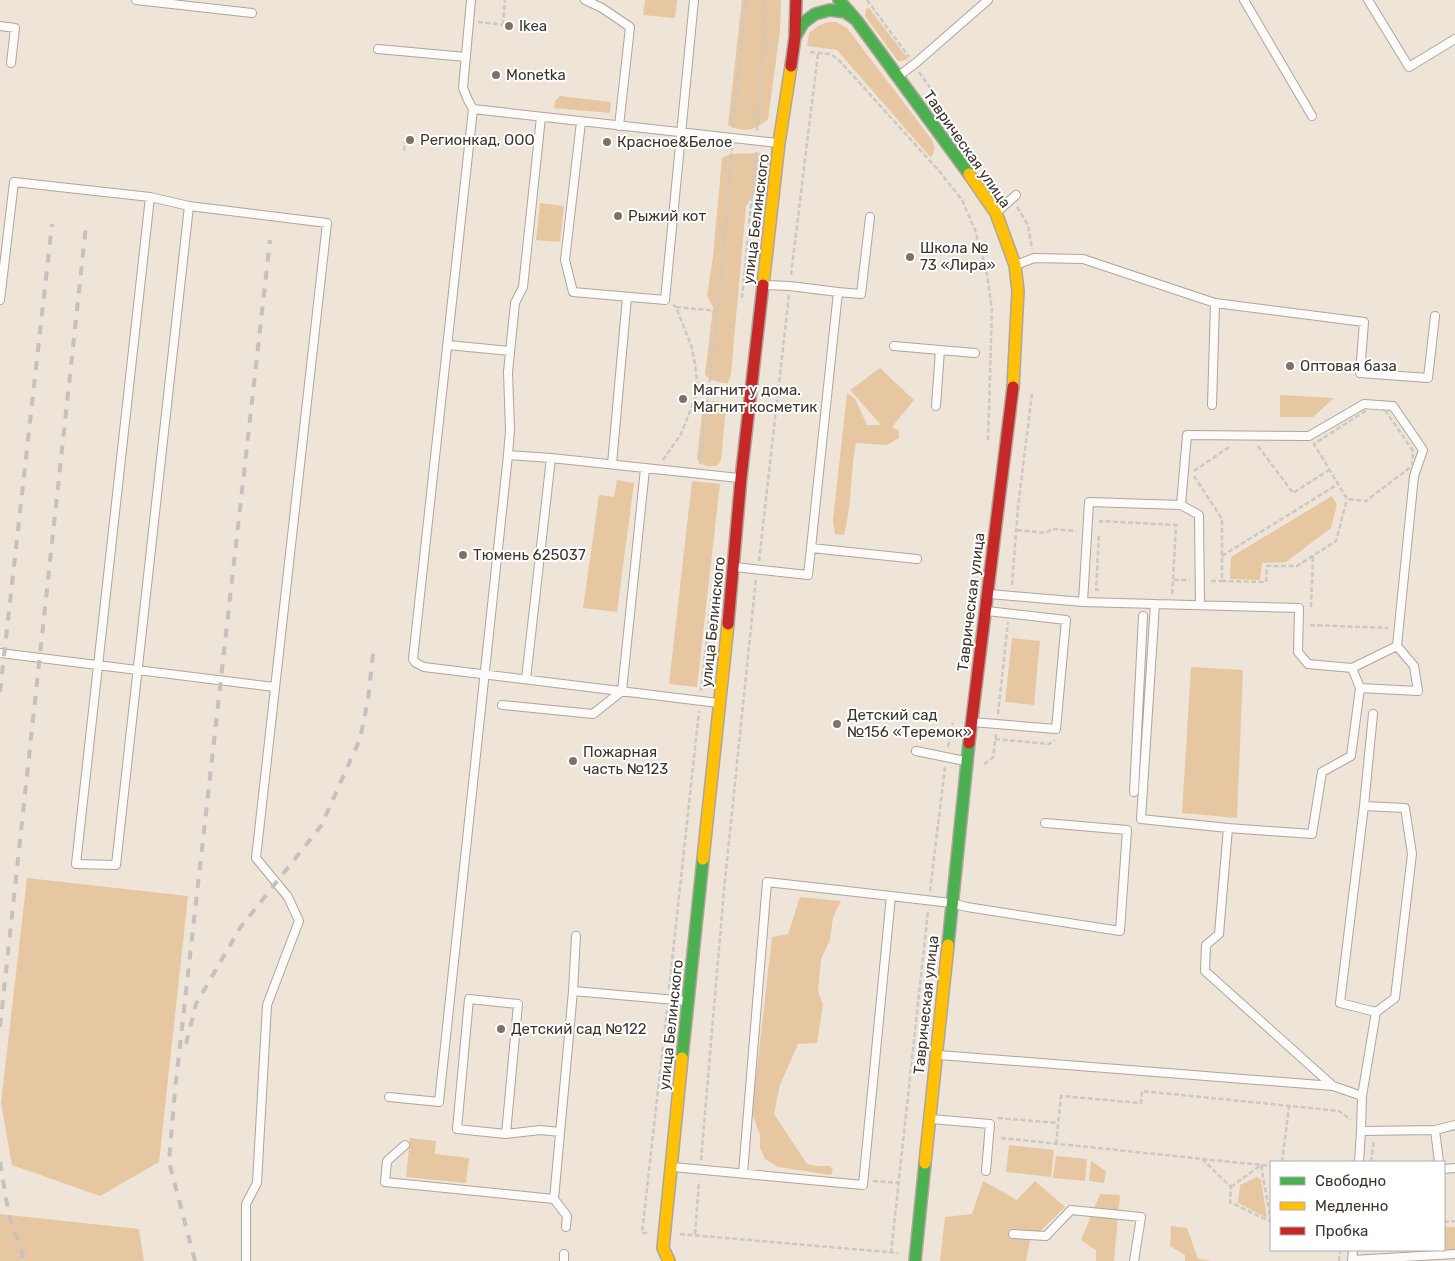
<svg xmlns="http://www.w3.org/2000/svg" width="1455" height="1261" viewBox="0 0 1455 1261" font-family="Rubik,sans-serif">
<rect width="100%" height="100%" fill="#efe4d8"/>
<path fill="#e7c7a2" d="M645,0H677L675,18L643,15Z
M742,0H781L780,31L768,119C754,131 745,133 728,125Z
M869,8L908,59L901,61H898L865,16L866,9Z
M828,22H836L847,28L932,140L935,149L931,158L837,50L807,46L809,33L820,25Z
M560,96L611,102L610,113L554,108L555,101Z
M761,153L770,155L766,187L752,196L746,206L731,374L728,383C718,383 712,381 705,375L713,307L707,296L713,256L722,158L731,154Z
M540,203L564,206L560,242L536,240Z
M880,368L914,400L892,427L898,430L899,438L887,445L856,443C850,474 852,505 844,535L835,534L833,520L847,393L855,399L867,425H881L850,390Z
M1280,395L1334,398L1313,417H1280Z
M715,401L722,402L726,408L721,460L718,465C709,468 703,467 697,459L703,405L709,402Z
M617,480L634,483L617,612L583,608L599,495L614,497Z
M692,481L720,484L697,687L669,684Z
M1332,496L1337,505L1331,528L1286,562L1262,563L1260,580L1230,579L1231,557Z
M1012,638L1040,641L1034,705L1005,702Z
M1191,667L1243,670L1237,818L1182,813Z
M27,878L188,896L159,1162L100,1196L12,1165L1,1103Z
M800,897L841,901L833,917L830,940L821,959L818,991L823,1005L817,1043L798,1044L780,1085L774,1114L807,1164L817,1166H830L833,1170L831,1175L778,1167L765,1159L760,1148V1135L752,1113L772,937L788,934Z
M410,1138L436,1141L435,1154L469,1158L466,1183L406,1177Z
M1009,1145L1054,1150L1051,1177L1006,1172Z
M1056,1156L1087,1159L1085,1181L1053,1178Z
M1091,1161L1106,1171L1104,1183L1089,1181Z
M1257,1177L1261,1180L1267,1218L1238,1203L1240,1185Z
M983,1181L1017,1200L1035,1181L1065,1207L1030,1241L1026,1261H940L945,1217L972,1214Z
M1100,1194L1120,1195L1114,1261H1096V1250L1081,1240Z
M0,1214L139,1229L144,1261H0Z
M1171,1226L1187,1228L1198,1259L1212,1261H1185V1255L1170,1246Z
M1444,1227H1455V1250L1434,1252V1250H1444Z"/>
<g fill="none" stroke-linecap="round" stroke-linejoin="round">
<defs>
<path id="lane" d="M136,0L252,13
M471,0L463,88L468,100L473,109L777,143
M585,0L602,8L630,27L619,126
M1244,0L1312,116
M1368,0L1409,67L1455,39
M0,26L15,28L11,63
M378,49L466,57
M900,75L917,62L988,0
M473,109L413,659L416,663L424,667L718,703
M581,122L565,260L573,292L665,300L694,0
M150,197L189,206
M997,212L1016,195
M1016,265L1034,258L1083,259L1215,303L1364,322L1360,373L1428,378L1435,316
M838,292L861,294L870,217
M0,300L14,182L150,197L76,864L116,865L189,206L327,223L256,858L288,897L299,921L267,1005L257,1183L246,1204V1261
M448,345L510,351
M894,346L940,350L936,406
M940,350L975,353
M1212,405L1215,303
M508,455L551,458L739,478
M612,464L627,297
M1181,505L1199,515L1200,605
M811,548L917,559
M735,567L808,575L811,548L838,292L790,286L765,285
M990,594L1083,602L1089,502L1181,505L1187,435L1309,436L1364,404L1393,406L1423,450L1414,476L1397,646L1414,666L1418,691L1360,688L1352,668L1308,664L1298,652L1299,608L1083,602
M1155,604L1141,819L1228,828L1312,834L1322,772L1351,756L1360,688
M0,653L274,687
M1352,668L1397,646
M526,679L551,458
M502,705L593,714L622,691L645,469
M972,722L1056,729L1066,620L987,611
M916,751L965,761
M1134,792L1143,616
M1364,806L1373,714
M1228,828L1219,934L1206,945L1205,971L1333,1086L1362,1096L1361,1131
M573,991L576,936
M939,1055L1333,1086
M1362,1096L1376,1012L1395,998L1412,854L1405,808L1364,806L1340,1003L1376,1012
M389,1097L439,1102L508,455L510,430L508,372L515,303L523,287L541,117
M931,1119L990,1124L986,1171
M1435,1130L1439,1162
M506,1134L518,1004L469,999L457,1129L506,1134L540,1130L560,1132
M405,1145L387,1161L385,1182L554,1199L573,991L687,1001
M1359,1162L1361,1131L1435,1130L1455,1125
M673,1167L863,1185L891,896L951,903L967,907L1120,931L1127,830L1045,823
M1444,1169L1455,1168
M743,1173L767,882L891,896
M554,1199L567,1216L566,1227
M1013,1234L1046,1236L1071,1210L1141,1217L1134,1261
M1352,1260L1455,1254
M564,1261V1254
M1352,1261L1353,1250"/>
<path id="fast" d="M839,0L857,21L969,174
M795,37L803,23L815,14L830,10L845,12L855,19
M948,945L969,743
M682,1058L703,859
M915,1261L925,1163"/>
<path id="slow" d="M969,174L996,213L1015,265L1018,291L1013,387
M763,285L779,143L791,66
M703,859L728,624
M925,1163L948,945
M669,1261L663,1248L682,1058"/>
<path id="jam" d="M791,66L795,37L796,0
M728,624L741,478L763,285
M969,743L1013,387"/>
</defs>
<use href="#lane" stroke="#aea59c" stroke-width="10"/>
<use href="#fast" stroke="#aea59c" stroke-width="14"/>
<use href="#slow" stroke="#aea59c" stroke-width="14"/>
<use href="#jam" stroke="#aea59c" stroke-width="14"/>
<path stroke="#ccc8c3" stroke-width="2.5" stroke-dasharray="5 2.5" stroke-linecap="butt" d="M867,0L909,57
M478,22L506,25
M503,25L505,0
M763,45L777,47
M810,52L830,54L838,59L940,172L962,200L975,230L986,269L992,309L988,440
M919,72L933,92
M733,128L746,0
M757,131L763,45V0
M404,151L405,142L410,140
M1017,207L1028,225L1032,249
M791,275L818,53
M742,298L756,152
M676,307L718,311
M698,391L733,395
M1370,408L1385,410L1413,451L1412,466L1366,501L1347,499L1314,444Z
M1258,446L1293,493L1329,470
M663,460L681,434L698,391L695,363L691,345L676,307L673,305
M700,464L718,311L732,148
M1194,471L1229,447
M1194,476L1222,519V581L1266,582L1267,566H1297L1336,541L1347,499
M1100,523V521L1176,525L1173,580
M1017,530L1046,533L1052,529L1076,531
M1222,556L1338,484
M759,561L789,295
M1211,581H1222
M1012,585L1018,507L1032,394
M1099,590H1096L1099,533
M1172,594L1173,580H1190
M1311,607L1313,556
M1310,625L1388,628
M701,691L712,595
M998,714L1008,622
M995,739L1049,744L1055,740
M948,747L953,723
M984,764L993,757L996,734
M930,891L945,767
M669,989L699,711
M998,1118L1058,1123
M1001,1138L1271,1166
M1056,1144L1061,1096L1141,1103L1142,1091L1339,1111L1351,1120
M1202,1159L1231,1187L1230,1202L1271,1222
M701,1160L724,890L756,578
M1282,1162L1289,1107
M1371,1162L1374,1141
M873,1181L899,1183
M1231,1187L1261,1165L1271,1222
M1444,1222L1455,1221
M647,1233H642L667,1010
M680,1234L898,1253
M695,1234L699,1181
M891,1253L928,911
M1339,1261L1340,1250"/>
<use href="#lane" stroke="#fdfbf9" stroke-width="8"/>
<use href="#fast" stroke="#4caf50" stroke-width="11"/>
<use href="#slow" stroke="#ffc107" stroke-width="11"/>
<use href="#jam" stroke="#c62828" stroke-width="11"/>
<path stroke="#c4c1be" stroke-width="4" stroke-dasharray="9 9" stroke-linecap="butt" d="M0,692L52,224
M0,1027L86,226
M186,1044L196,1004L240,928L321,826L360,739L368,700L374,645
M0,1162L9,1216L25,1261
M195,1261L169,1162L175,1090L270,240"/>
</g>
<g fill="#7b7268" stroke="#fff" stroke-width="2">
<circle cx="509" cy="26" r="5"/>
<circle cx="496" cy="75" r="5"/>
<circle cx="410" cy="140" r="5"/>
<circle cx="607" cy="142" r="5"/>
<circle cx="618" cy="216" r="5"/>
<circle cx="910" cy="257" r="5"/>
<circle cx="1290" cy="366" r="5"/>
<circle cx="683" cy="399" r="5"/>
<circle cx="463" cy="555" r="5"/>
<circle cx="837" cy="724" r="5"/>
<circle cx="573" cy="761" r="5"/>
<circle cx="501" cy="1029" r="5"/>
</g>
<g text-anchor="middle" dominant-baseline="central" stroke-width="4" stroke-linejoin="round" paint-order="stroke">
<g font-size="15" fill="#3d352c" stroke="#fff" text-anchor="start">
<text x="519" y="26">Ikea</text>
<text x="506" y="75">Monetka</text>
<text x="420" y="140">Регионкад, ООО</text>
<text x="617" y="142">Красное&amp;Белое</text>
<text x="628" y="216">Рыжий кот</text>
<text x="920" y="248">Школа №<tspan x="920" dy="17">73 «Лира»</tspan></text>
<text x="1300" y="366">Оптовая база</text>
<text x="693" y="390">Магнит у дома.<tspan x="693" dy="17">Магнит косметик</tspan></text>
<text x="473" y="555">Тюмень 625037</text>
<text x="847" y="715">Детский сад<tspan x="847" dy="17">№156 «Теремок»</tspan></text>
<text x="583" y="752">Пожарная<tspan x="583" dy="17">часть №123</tspan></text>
<text x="511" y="1029">Детский сад №122</text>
</g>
<g font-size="15" fill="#3d352c" stroke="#fff">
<text transform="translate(967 149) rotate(55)">Таврическая улица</text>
<text transform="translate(756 219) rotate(-83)">улица Белинского</text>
<text transform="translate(971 602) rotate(-83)">Таврическая улица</text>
<text transform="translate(713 622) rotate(-84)">улица Белинского</text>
<text transform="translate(926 1005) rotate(-84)">Таврическая улица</text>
<text transform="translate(671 1025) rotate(-84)">улица Белинского</text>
</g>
</g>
<rect x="1270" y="1161" width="175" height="90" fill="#ffffff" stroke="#b1aeab"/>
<rect x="1280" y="1177" width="25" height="8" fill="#4caf50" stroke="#b1aeab"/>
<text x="1315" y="1186" font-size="15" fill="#3d352c">Свободно</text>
<rect x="1280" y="1202" width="25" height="8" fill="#ffc107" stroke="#b1aeab"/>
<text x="1315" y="1211" font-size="15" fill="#3d352c">Медленно</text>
<rect x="1280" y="1227" width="25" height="8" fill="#c62828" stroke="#b1aeab"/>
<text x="1315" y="1236" font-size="15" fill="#3d352c">Пробка</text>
</svg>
